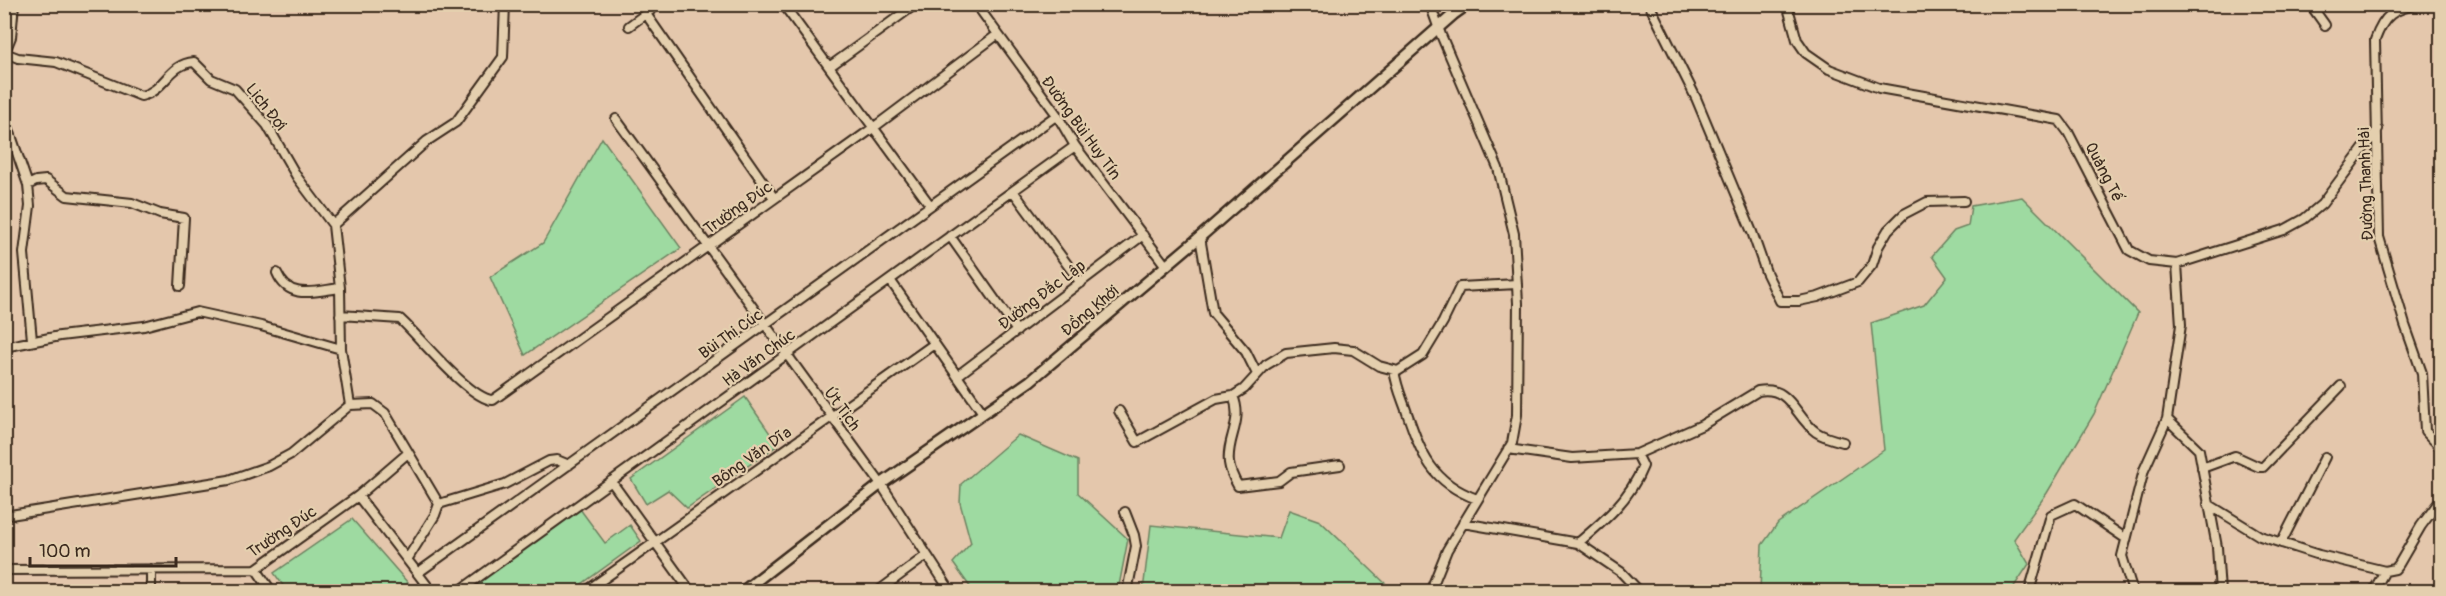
<svg xmlns="http://www.w3.org/2000/svg" width="2446" height="596" viewBox="0 0 2446 596" font-family="Pangolin,sans-serif">
<rect width="100%" height="100%" fill="#e4c7ac"/>
<filter id="ink" filterUnits="userSpaceOnUse"><feTurbulence type="fractalNoise" baseFrequency=".0167" numOctaves="2"/><feDisplacementMap in="SourceGraphic" scale="12" xChannelSelector="R" yChannelSelector="G"/><feConvolveMatrix kernelMatrix="1 2 1 2 8 2 1 2 1" color-interpolation-filters="sRGB"/></filter>
<g filter="url(#ink)">
<path fill="#9edaa1" stroke="#6c8260" stroke-width="1.5" d="M602,138L681,248L525,355L490,277L543,243Z
M2022,197L2138,313L2094,414L2047,493L2014,539L2029,564L2011,591H1760L1762,545L1778,523L1884,450L1871,323L1924,305L1947,277L1932,256L1954,231L1968,226L1971,206Z
M745,397L778,445L687,508L668,490L646,504L631,479Z
M1018,435L1078,461V493L1128,539L1118,591H973L953,563L971,543L960,503L961,484Z
M580,509L605,543L630,525L641,541L572,591H467Z
M1289,510L1320,521L1387,585V591H1143L1151,525L1279,538Z
M352,519L415,591H287L274,573Z"/>
<g fill="none" stroke-linecap="round" stroke-linejoin="round">
<defs>
<path id="minor" d="M783,4L930,205
M976,4L1057,115L1075,146L1166,266
M1649,4L1696,98L1752,232L1766,272L1780,301H1799L1818,297L1858,282L1872,265L1878,247L1888,230L1904,214L1927,202L1964,201
M1787,4L1797,40L1806,53L1829,69L1879,88L2059,120L2068,132L2129,250L2149,261L2177,264L2284,230L2304,219L2322,204L2378,129
M2310,4L2325,25
M2419,4C2393,9 2384,15 2375,40L2379,237L2405,325L2422,373L2425,431L2442,449
M646,14L774,198
M629,26L659,4
M5,53L18,58L56,62L141,96C165,91 168,64 194,62L211,79L235,89L267,125L297,177L333,225L340,288L341,349L350,405L373,404L385,413L439,504L435,515L408,558
M4,54L11,37L14,4
M829,67L916,4
M4,115L28,185L30,206L24,253L32,340
M616,119L881,484L951,592
M28,185L36,181L46,180L67,196L132,203L160,214L184,218L180,286
M1013,191L1081,283
M333,225L427,141L456,122L503,57L505,4
M950,236L1017,331
M1200,237L1213,313L1246,352L1257,374
M277,273C289,301 315,291 340,288
M890,280L983,413
M340,315L400,319C419,336 469,399 493,400L873,128L997,35
M4,347L60,336L144,326L197,312L261,326L341,349
M1394,370C1396,385 1401,396 1406,410C1421,453 1430,482 1477,499
M957,376L1143,235
M1233,396C1244,422 1226,438 1229,463C1230,471 1234,479 1238,486L1279,481L1291,472L1340,465
M1119,411L1137,442L1216,399L1233,396L1244,389L1266,365L1286,353L1334,348L1353,350L1379,366L1398,371L1423,355L1443,322L1460,287L1517,284
M2167,419L2199,450L2217,547L2220,592
M1508,449L1572,458L1637,454L1702,425L1758,391C1791,385 1794,416 1816,432C1823,437 1835,440 1843,442
M2202,468L2235,456L2259,467H2263L2341,386
M611,481L691,592
M358,496L432,592
M439,504L505,484L549,461L557,460L569,465
M2208,504L2260,536L2319,555L2385,571L2395,569L2399,564L2421,526L2442,498
M1125,512L1134,535L1136,546L1127,592
M4,516L229,480L269,466L291,454L350,405
M1463,523L1578,543L1621,572L1640,592
M1578,543C1604,521 1630,499 1643,466L1637,454
M2281,543L2325,457
M256,569L272,592
M4,570L256,569L358,496L408,453
M419,572L1057,115
M151,592V569
M458,592L1075,146
M585,592L934,344
M877,592L927,555
M1430,592L1447,550L1512,443L1517,415L1518,303L1514,234L1498,168L1441,35L1430,4
M2029,592L2051,515L2075,504L2125,538
M2133,592L2122,556L2144,470L2167,419L2181,325L2177,264
M2373,592L2385,571"/>
<path id="tertiary" d="M742,592L881,484L1030,381L1200,237L1454,14L1468,4"/>
</defs>
<use href="#minor" stroke="#3b2a1e" stroke-width="12"/>
<use href="#tertiary" stroke="#3b2a1e" stroke-width="14"/>
<use href="#minor" stroke="#e4cfae" stroke-width="8"/>
<use href="#tertiary" stroke="#e4cfae" stroke-width="9"/>
</g>
</g>
<g text-anchor="middle" dominant-baseline="central" stroke-width="4.5" stroke-linejoin="round" paint-order="stroke">
<g font-size="16" fill="#3b2a1e" stroke="#e4cfae">
<text transform="translate(266 107) rotate(52)">Lịch Đợi</text>
<text transform="translate(1081 128) rotate(54)">Đường Bùi Huy Tín</text>
<text transform="translate(2104 172) rotate(63)">Quảng Tế</text>
<text transform="translate(2366 184) rotate(-92)">Đường Thanh Hải</text>
<text transform="translate(738 208) rotate(-35)">Trường Đúc</text>
<text transform="translate(1042 295) rotate(-37)">Đường Đắc Lập</text>
<text transform="translate(1090 311) rotate(-40)">Đồng Khởi</text>
<text transform="translate(731 334) rotate(-35)">Bùi Thị Cúc</text>
<text transform="translate(759 358) rotate(-36)">Hà Văn Chúc</text>
<text transform="translate(842 409) rotate(54)">Út Tịch</text>
<text transform="translate(752 457) rotate(-35)">Bông Văn Dĩa</text>
<text transform="translate(282 532) rotate(-34)">Trường Đúc</text>
</g>
</g>
<rect width="2446" height="596" fill="none" stroke="#e4cfae" stroke-width="24"/>
<rect x="12" y="12" width="2422" height="572" fill="none" stroke="#3b2a1e" stroke-width="2" filter="url(#ink)"/>
<path d="M30 557v9h146v-9" fill="none" stroke="#3b2a1e" stroke-width="3"/>
<text x="39" y="557" font-size="18" fill="#3b2a1e" stroke="#e4cfae" stroke-width="4.5" paint-order="stroke">100 m</text>
</svg>
